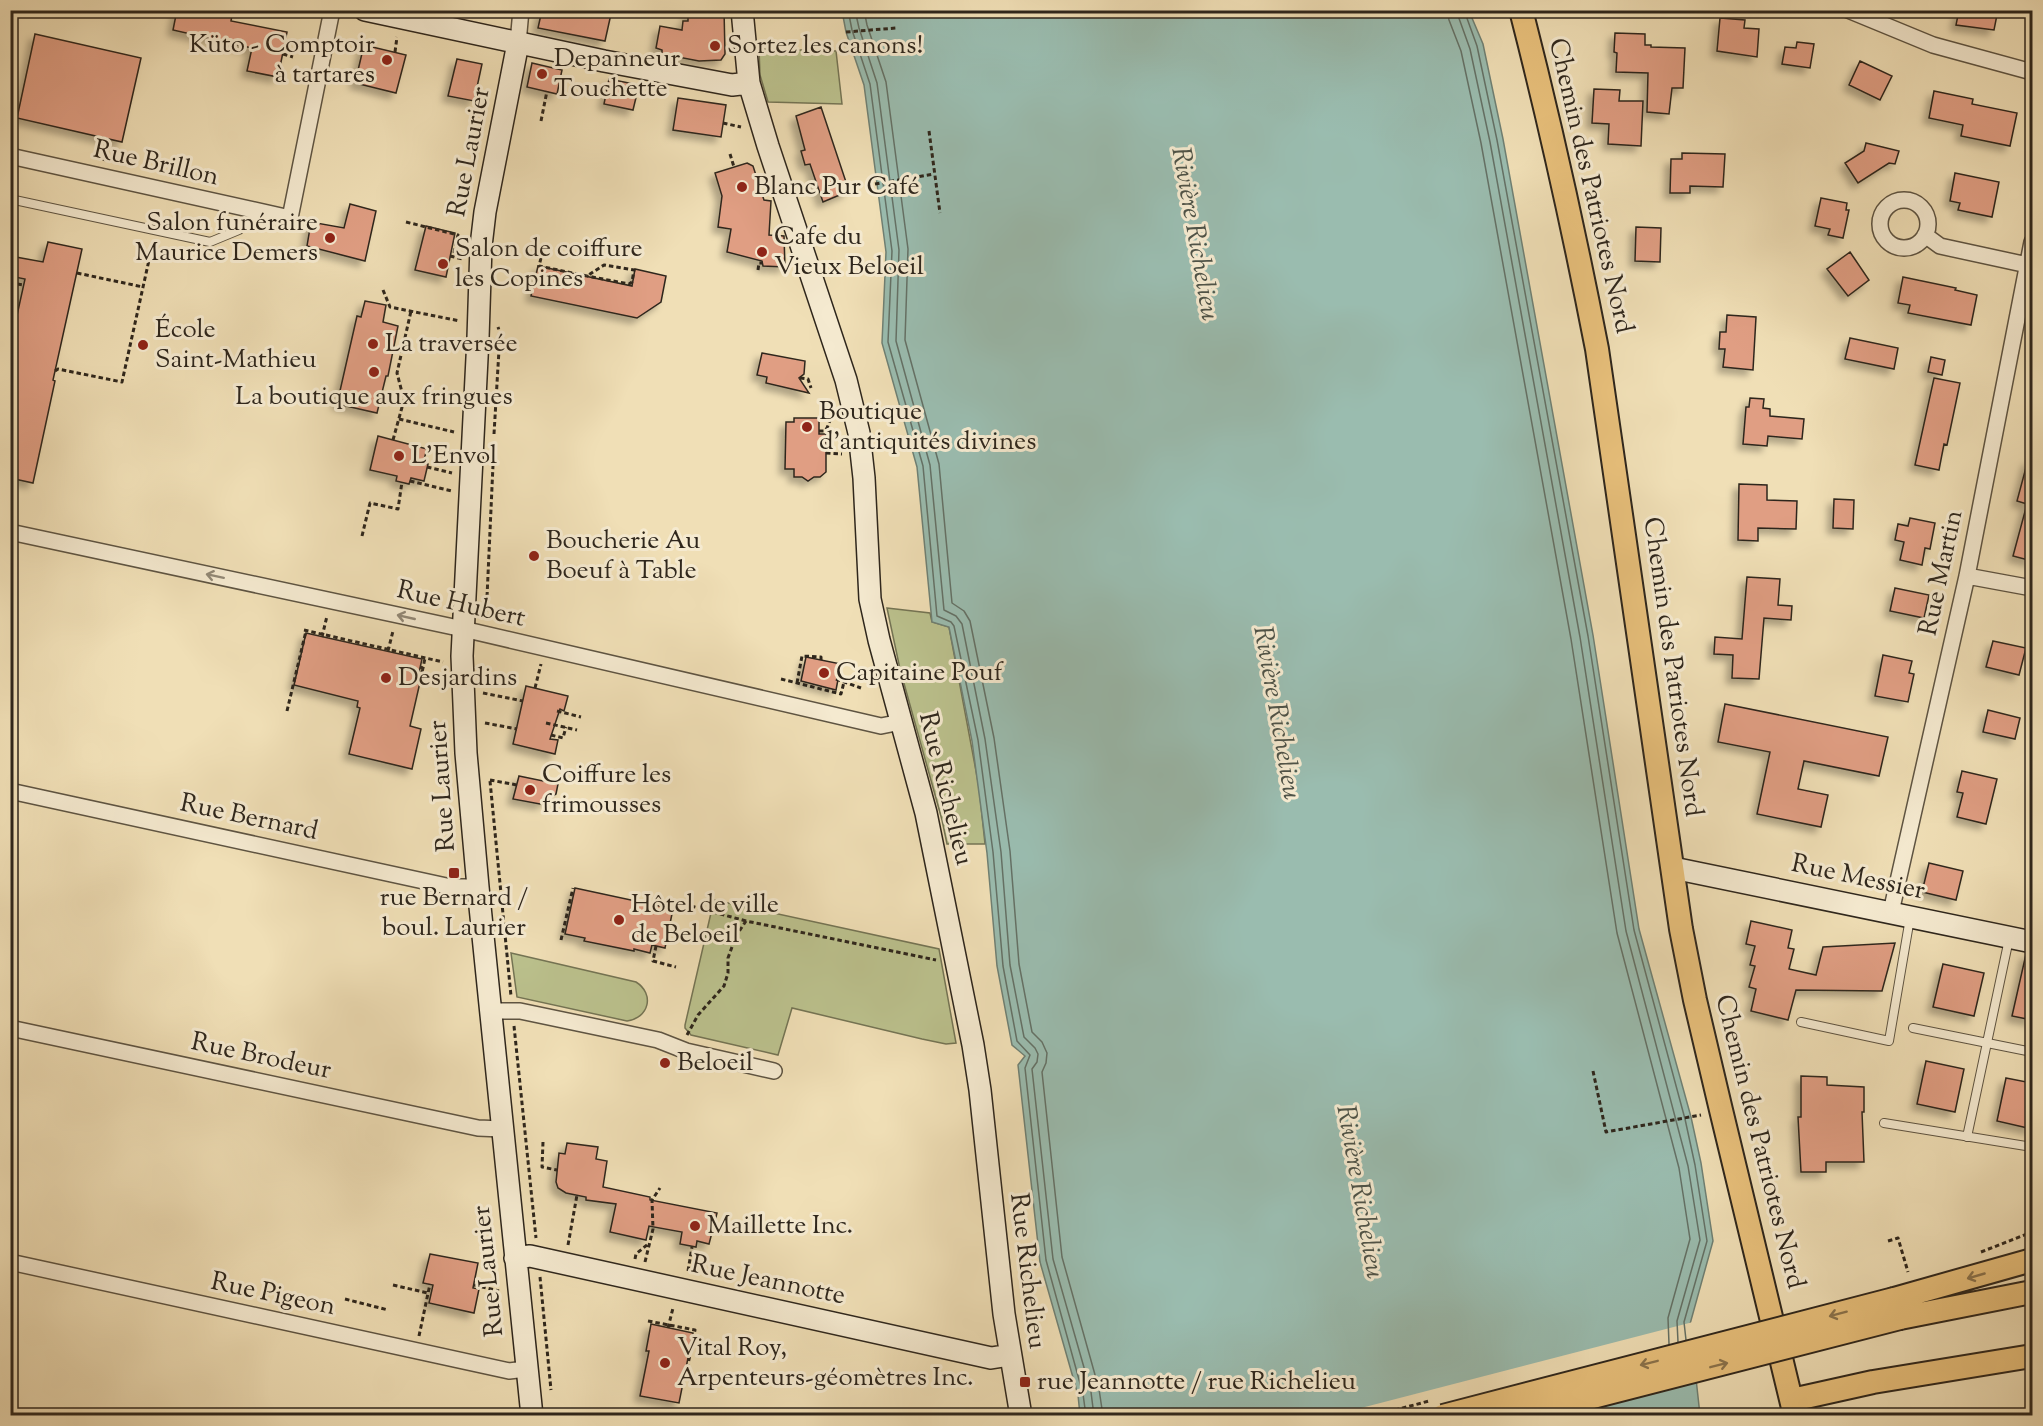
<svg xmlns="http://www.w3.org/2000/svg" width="2043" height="1426" viewBox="0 0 2043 1426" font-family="'Sorts Mill Goudy',serif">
<defs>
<filter id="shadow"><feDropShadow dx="-5.5" dy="5.5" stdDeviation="3" flood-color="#0004"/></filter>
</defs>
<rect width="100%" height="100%" fill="#f0dfb6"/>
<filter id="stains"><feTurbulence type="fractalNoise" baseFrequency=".00333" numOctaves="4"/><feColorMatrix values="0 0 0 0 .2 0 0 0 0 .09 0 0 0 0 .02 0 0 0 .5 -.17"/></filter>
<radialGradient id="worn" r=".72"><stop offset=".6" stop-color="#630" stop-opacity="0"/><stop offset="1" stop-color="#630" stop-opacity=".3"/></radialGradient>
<path fill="#bbc18d" stroke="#747454" stroke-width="1.5" d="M759,49L836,51L842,104L768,102L760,75Z
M887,608L930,613L932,622L949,627L979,787L985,844H947L942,820L900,669Z
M714,900L939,949L956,1043L946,1044L922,1039L792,1008L778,1055L691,1035L685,1028V1025Z
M511,953L636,982C655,994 649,1018 627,1021L517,997Z"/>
<path fill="#9abcaf" stroke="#6f8074" stroke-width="1.5" d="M842,11H1469L1483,44L1503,139L1593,635L1639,929L1691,1117L1701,1163L1713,1241L1690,1324L1700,1415H1080L1078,1395L1040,1262L1018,1065L1025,1056L1012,1045L997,966L987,853L972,741L949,627L932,622L917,467L882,343L886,252L864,85L846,32Z"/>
<path fill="#f0dfb6" d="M1693,1322L1699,1381L1564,1416L1334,1415Z"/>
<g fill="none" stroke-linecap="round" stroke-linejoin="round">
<path stroke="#647166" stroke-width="1.5" d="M848,10L852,30L870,84L892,251L888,342L923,466L937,616L951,622L954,626L978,740L993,852L1003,966L1017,1041L1030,1055L1025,1068L1046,1260L1083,1394L1086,1416
M855,10L859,28L877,83L899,250L896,341L930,465L944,610L956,616L962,624L985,739L1001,852L1010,965L1024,1037L1035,1048L1038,1054L1037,1062L1032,1069L1053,1259L1091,1392L1094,1416
M864,10L867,25L886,82L908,249L905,340L939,464L952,603L964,611L970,621L994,738L1010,851L1019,964L1032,1032L1042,1042L1047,1053L1046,1063L1042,1072L1062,1257L1099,1389L1103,1416
M1447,10L1449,20L1461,51L1481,143L1571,639L1617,933L1679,1168L1690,1239L1668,1318L1669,1344
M1456,10L1470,49L1490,142L1580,637L1626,931L1688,1166L1700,1240L1677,1321L1678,1342
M1464,10L1477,46L1497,140L1588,636L1634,930L1685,1119L1695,1165L1707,1241L1684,1322L1686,1340"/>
</g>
<path fill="#e09e83" stroke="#2e261c" stroke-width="1.5" filter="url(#shadow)" d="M177,10H233L231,21L287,32L278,77L247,71L252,48L173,30Z
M542,10H599L601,12L611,14L605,41L538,28Z
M688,10H724L725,54L721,60L699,61L662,54V50L656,48L660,26L682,30L683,21H688Z
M1959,10H1998L1994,30L1956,25Z
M1720,18L1745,20L1744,28L1759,29L1757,57L1717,51Z
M1615,33L1645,34V45H1651V47L1685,48L1683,88H1672L1669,114L1647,112L1648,73L1616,72L1617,53L1614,52Z
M35,34L141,58L122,142L17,118Z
M1797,42L1814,44L1810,68L1782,64L1785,47L1796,48Z
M364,45L406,55L396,93L355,83Z
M457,59L482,64L474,101L448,96Z
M1860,61L1892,76L1880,100L1849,85Z
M532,63L562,70L557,94L527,87Z
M609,79L639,85L633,110L604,104Z
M1594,89L1620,90L1619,101H1643L1641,146L1608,144L1609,124L1592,123Z
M1934,91L1973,99L1972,104L2017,113L2010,146L1961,136L1963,125L1929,118Z
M678,98L726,105L721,137L673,130Z
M821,107L849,191L823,202L810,164L805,165L801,151L805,150L796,116Z
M1866,143L1899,151L1895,164L1889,163L1858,183L1845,163L1864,151Z
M1682,153L1725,154L1723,187L1690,186V193H1670L1671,159H1682Z
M747,163L753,166L764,200L771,201L769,235L784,236L785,267L763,266L762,261L727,252L731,229L718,227L722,196L715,173Z
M1955,173L1999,182L1992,217L1958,210L1960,203L1950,201Z
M1821,198L1847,203L1846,210H1849L1843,238L1828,235L1830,229L1815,226Z
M350,204L376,211L365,261L307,246L311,222L344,228Z
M426,226L455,233L446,277L415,270Z
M1636,227L1661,228L1660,262L1635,261Z
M48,242L82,249L53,380L55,381L33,483L10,478V347L25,279L10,276V256L43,262Z
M1850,252L1869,280L1848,296L1827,269Z
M538,266L632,286L635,269L666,276L661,302L637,318L531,296Z
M1903,277L1956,288L1955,290L1977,295L1971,325L1908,313L1910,305L1898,303Z
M365,301L386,305L383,322L398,326L388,376H386L377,413L337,404L357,316L361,317Z
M1727,315L1756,317L1753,370L1723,367L1725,349H1719L1720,332H1726Z
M1850,338L1898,348L1894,369L1845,359Z
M762,353L805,361L804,374L799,378L809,393L766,383L767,377L757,375Z
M1931,357L1945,360L1942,375L1928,372Z
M1934,378L1960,383L1947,445L1944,444L1939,470L1915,465Z
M1750,398L1764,399L1763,408L1770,409V416L1804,419L1802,439L1768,436L1767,446L1743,444L1746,407H1749Z
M794,418H819V434H826V472L820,477H814L808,481L802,477H794V469H785L786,422H794Z
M378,436L427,449L423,463L428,464L424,481L411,478L409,484L396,481L397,476L370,470Z
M2028,460L2032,461V561L2013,556L2027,504L2017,501Z
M1739,484L1767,485V500L1797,501L1796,529L1758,528V541L1738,540Z
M1834,499L1854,500L1853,529L1833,528Z
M1910,518L1935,523L1930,549L1925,548L1922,565L1900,560L1904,542L1895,540L1898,524L1908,526Z
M1747,577L1780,579L1778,605L1792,606L1791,620L1764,618L1759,679L1732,678L1733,655L1714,654L1715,637L1742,639Z
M1895,588L1929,595L1924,618L1890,611Z
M306,633L422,659L418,677L421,678L410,726L421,729L412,769L349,754L360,708L357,707L358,701L294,685Z
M1993,641L2026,648L2019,675L1986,667Z
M1883,655L1912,661L1909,673L1914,674L1908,702L1875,696Z
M806,657L841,664L836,690L801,681Z
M526,686L568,696L564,711L560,709L550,739L558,740L555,754L513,744Z
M1725,704L1888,737L1879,776L1804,761L1798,789L1828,795L1821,827L1757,814L1770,752L1718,742Z
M1988,710L2020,718L2015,739L1983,732Z
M1962,771L1997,779L1986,824L1957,817L1963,793L1957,792Z
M519,776L558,784L556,794L540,804L513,799Z
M1929,863L1963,871L1956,900L1922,892Z
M575,888L673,909L665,948L652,945L650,953L634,949V951L584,941L585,938L565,934Z
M1751,921L1792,930L1788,948L1794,949L1789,969L1816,975L1823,947L1895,943L1882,991L1796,990L1788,1020L1751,1011L1756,989L1749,987L1755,966L1750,965L1755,946L1746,944Z
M2026,954H2032V1020L2012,1016Z
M1943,964L1984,973L1974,1016L1933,1007Z
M1926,1061L1964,1069L1955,1112L1917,1104Z
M1801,1076L1827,1077V1085L1864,1087V1112H1862L1864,1162H1826V1172H1801L1798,1117H1801Z
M2006,1078L2032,1083V1129L1997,1121Z
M567,1143L598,1147L596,1159L607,1161L603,1187L650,1197V1200L717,1213L709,1244L697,1241L696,1247L680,1244L682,1232L649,1226L646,1240L610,1232L616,1204L586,1200V1197L566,1193L558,1188L556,1182L559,1153L565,1154Z
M430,1254L478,1263L473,1288L479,1289L474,1313L429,1303L433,1285L423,1283Z
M651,1324L693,1333L679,1403L640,1396L649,1351H646Z"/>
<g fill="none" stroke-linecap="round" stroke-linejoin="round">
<defs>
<path id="lane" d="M10,199L210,242L239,230L260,212
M1801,1022L1889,1041L1910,918
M1913,1028L2032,1052
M1884,1123L2032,1147
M1967,1137L2009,939"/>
<path id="street" d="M1848,10L1933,45L2032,72
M518,43L521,10
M10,156L290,218L332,10
M1880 224a24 24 0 1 1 48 0a24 24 0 1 1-48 0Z
M1925,235L1940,246L2032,266
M10,532L463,629L881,726L901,722
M1967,576L2032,588
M10,791L451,887H478
M1891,912L1967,576L2032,242
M491,1011H520L658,1040L686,1051L774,1071
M10,1028L478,1128L502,1129
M10,1262L509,1371L526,1369"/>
<path id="secondary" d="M365,10L604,61L732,85L749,83
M742,10L749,83L768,146L846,380L859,433L864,478L870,599L879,640L926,813L973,1045L980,1090L1004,1314L1021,1416
M518,43L485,212L481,246L478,338L462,656L466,753L478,887L532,1416
M1673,868L2032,942
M515,1258L530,1256L991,1358L1010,1355"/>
<path id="primary" d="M1521,10C1550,123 1575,236 1597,349L1681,929L1695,1000L1721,1110L1795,1416
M1894,1299L2032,1260
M1900,1318L2032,1292
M1792,1400L1873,1382L2032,1356"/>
</defs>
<use href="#lane" stroke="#5e5442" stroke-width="10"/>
<use href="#street" stroke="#5e5442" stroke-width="18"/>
<use href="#secondary" stroke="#2e261c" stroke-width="24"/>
<use href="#primary" stroke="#2e261c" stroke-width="26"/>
<path stroke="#2e261c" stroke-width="3" stroke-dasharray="4.5 3" stroke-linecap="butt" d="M846,32L896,28
M395,52L397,37
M283,54L293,57
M541,121L547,91
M723,123L741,127
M929,131L940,213
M730,154L734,167
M104,161L109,139
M875,184L934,174
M406,222L458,235L453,257
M450,256L463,259
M541,258L539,266L587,276L604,265L634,270L632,282L629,284L587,276
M758,270L759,263H763
M77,273L143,287
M10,283L24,285
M383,290L390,307L460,321
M55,371L58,369L122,382L153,242
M800,378L808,379L811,388
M399,419L454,432
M819,431H824L827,428L832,415
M494,434L500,333L498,327
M393,440L404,400L397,373L411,311
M826,453L842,454
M427,467L452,473
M410,481L452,491
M362,536L370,503L398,509L402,482
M486,619L494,443
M304,630L443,662
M322,637L327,616
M388,651L393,631
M420,667L423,668L425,658
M423,668L421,676L444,681
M781,679L841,694L844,682
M836,679L861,688
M797,683L802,656L821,657V660
M535,688L541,664
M483,693L523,701
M287,711L306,631
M557,711L581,717
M485,723L517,729
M546,723L577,730
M551,735L563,738L566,727
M490,780L517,785
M490,781L511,996
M691,906L746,921
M561,940L573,888
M656,946L653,961L676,967
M514,1026L536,1238
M687,1035L698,1015L724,986L728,973V958L732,947L738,933L746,921L936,960
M1593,1071L1606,1132L1701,1115
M543,1142L542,1167L557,1170
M1888,1241L1898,1238L1908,1272
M568,1245L577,1195
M1981,1252L2032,1232
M635,1259L636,1254L648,1244
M645,1262L653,1229L652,1200L660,1188
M688,1271L692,1247
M540,1277L551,1390
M393,1285L428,1293
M474,1285L499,1291
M345,1299L388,1310
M648,1321L695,1330L685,1379H678
M668,1328L673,1308
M419,1336L430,1284
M685,1379L711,1384"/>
<use href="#lane" stroke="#f5ead0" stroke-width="8"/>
<use href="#street" stroke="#f5ead0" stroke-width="15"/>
<use href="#secondary" stroke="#f5ead0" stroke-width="21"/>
<use href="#primary" stroke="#e8c07b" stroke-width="22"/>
<defs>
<path id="primary-bridge" d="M1443,1416L1894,1299
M1519,1416L1900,1318"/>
</defs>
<use href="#primary-bridge" stroke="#2e261c" stroke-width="26" stroke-linecap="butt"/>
<path stroke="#2e261c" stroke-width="3" stroke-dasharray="4.5 3" stroke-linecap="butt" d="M1373,1416L1429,1401"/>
<use href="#primary-bridge" stroke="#e8c07b" stroke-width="22"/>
</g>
<defs><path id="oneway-shaft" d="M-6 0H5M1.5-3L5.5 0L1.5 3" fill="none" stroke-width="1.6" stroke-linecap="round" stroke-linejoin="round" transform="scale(1.5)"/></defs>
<g stroke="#928876">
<use href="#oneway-shaft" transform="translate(215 576) rotate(-168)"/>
<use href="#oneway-shaft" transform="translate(406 617) rotate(-167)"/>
</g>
<g stroke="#8b734c">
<use href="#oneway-shaft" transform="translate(1976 1276) rotate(164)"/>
<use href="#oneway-shaft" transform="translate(1838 1314) rotate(165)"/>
<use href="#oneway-shaft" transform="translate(1649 1363) rotate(166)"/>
<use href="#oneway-shaft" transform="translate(1719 1365) rotate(-14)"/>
</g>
<g fill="#8f2418" stroke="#f5ead0" stroke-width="2">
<circle cx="715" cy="46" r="6"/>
<circle cx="387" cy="60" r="6"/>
<circle cx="542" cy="74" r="6"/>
<circle cx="742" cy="187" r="6"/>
<circle cx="330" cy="238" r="6"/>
<circle cx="762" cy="252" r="6"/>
<circle cx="443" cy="264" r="6"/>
<circle cx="373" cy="344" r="6"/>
<circle cx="143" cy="345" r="6"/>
<circle cx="374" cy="372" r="6"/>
<circle cx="807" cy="427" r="6"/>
<circle cx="399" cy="456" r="6"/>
<circle cx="534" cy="556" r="6"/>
<circle cx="824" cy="673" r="6"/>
<circle cx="386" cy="678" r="6"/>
<circle cx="530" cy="790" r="6"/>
<rect x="448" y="867" width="12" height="12" rx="3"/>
<circle cx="619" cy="920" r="6"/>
<circle cx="665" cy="1063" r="6"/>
<circle cx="695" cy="1226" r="6"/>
<circle cx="665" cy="1363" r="6"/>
<rect x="1019" y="1376" width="12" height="12" rx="3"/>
</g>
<g text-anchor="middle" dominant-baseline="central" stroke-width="6" stroke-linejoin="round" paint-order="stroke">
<g font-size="26" fill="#2e261c" stroke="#f5ead0" text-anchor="start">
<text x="375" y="45" text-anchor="end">Küto - Comptoir<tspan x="375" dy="30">à tartares</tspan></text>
<text x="727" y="46">Sortez les canons!</text>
<text x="554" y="59">Depanneur<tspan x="554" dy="30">Touchette</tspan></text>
<text x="754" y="187">Blanc Pur Café</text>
<text x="318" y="223" text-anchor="end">Salon funéraire<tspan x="318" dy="30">Maurice Demers</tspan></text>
<text x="774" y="237">Cafe du<tspan x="774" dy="30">Vieux Beloeil</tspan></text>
<text x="455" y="249">Salon de coiffure<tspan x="455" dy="30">les Copines</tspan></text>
<text x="155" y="330">École<tspan x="155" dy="30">Saint-Mathieu</tspan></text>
<text x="385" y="344">La traversée</text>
<text x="374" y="397" text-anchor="middle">La boutique aux fringues</text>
<text x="819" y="412">Boutique<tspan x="819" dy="30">d'antiquités divines</tspan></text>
<text x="411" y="456">L'Envol</text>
<text x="546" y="541">Boucherie Au<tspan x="546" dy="30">Boeuf à Table</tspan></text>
<text x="836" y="673">Capitaine Pouf</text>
<text x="398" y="678">Desjardins</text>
<text x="542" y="775">Coiffure les<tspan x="542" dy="30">frimousses</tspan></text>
<text x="454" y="898" text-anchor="middle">rue Bernard /<tspan x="454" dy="30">boul. Laurier</tspan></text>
<text x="631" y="905">Hôtel de ville<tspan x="631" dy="30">de Beloeil</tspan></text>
<text x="677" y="1063">Beloeil</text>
<text x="707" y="1226">Maillette Inc.</text>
<text x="677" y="1348">Vital Roy,<tspan x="677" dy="30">Arpenteurs-géomètres Inc.</tspan></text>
<text x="1037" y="1382">rue Jeannotte / rue Richelieu</text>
</g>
<g font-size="26" fill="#2e261c" stroke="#f5ead0">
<text transform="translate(470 152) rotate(-79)">Rue Laurier</text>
<text transform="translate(156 164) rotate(13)">Rue Brillon</text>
<text transform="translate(1590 186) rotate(77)">Chemin des Patriotes Nord</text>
<text transform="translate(1942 573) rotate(-78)">Rue Martin</text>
<text transform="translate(461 605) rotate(13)">Rue Hubert</text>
<text transform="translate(1672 667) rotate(82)">Chemin des Patriotes Nord</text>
<text transform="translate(443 786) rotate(-94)">Rue Laurier</text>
<text transform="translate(945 789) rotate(76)">Rue Richelieu</text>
<text transform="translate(249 818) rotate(12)">Rue Bernard</text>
<text transform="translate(1858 878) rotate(12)">Rue Messier</text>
<text transform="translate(261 1057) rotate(12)">Rue Brodeur</text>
<text transform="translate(1759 1142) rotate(76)">Chemin des Patriotes Nord</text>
<text transform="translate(489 1271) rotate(-96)">Rue Laurier</text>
<text transform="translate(1027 1271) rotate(83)">Rue Richelieu</text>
<text transform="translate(768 1281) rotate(12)">Rue Jeannotte</text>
<text transform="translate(273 1295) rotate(12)">Rue Pigeon</text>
</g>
<g font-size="27" font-style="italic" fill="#4e5348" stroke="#f5ead0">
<text transform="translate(1194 234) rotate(80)">Rivière Richelieu</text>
<text transform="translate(1276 713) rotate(80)">Rivière Richelieu</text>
<text transform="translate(1359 1192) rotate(80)">Rivière Richelieu</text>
</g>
</g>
<rect width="2043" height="1426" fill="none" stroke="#f0dfb6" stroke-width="36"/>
<rect x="12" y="12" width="2019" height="1402" fill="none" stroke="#2e261c" stroke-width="3"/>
<rect x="18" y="18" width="2007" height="1390" fill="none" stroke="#2e261c" stroke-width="1.5"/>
<rect width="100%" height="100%" filter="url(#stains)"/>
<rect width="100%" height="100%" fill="url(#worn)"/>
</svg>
